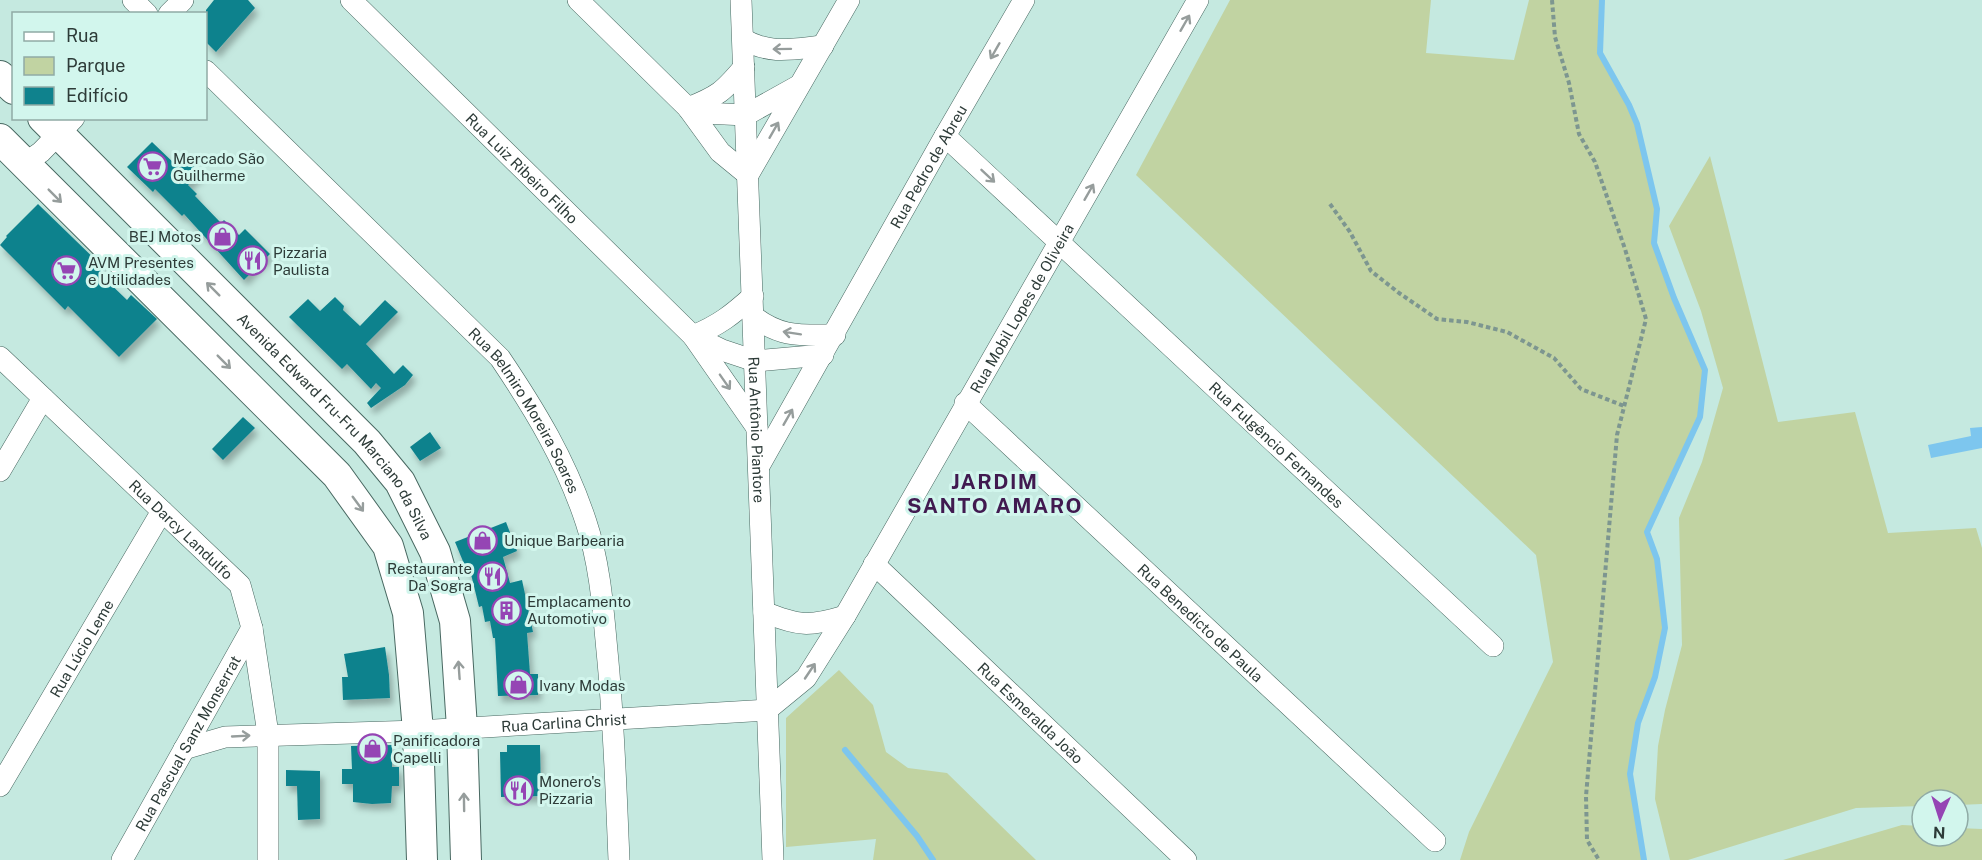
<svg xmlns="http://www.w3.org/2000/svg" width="1982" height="860" viewBox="0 0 1982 860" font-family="'Public Sans',sans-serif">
<defs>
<filter id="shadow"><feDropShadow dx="3.5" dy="6" stdDeviation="3" flood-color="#0004"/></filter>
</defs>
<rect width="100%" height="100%" fill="#c5e9e0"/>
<path fill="#c1d3a2" d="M1230,0H1431L1426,53L1514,60L1529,0H1602L1600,53L1629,105L1637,124L1657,209L1654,243L1705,370L1700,417L1647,532L1657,559L1665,628L1655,677L1638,723L1630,774L1644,860H1460L1469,832L1553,662L1536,555L1136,175Z
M1710,156L1778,422L1855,412L1888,533L1976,528L1982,548V804L1958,805V800H1922V806L1856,808L1688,860H1670L1655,799L1658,746L1665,710L1682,645L1679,518L1702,462L1723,388L1701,311L1669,226Z
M839,670L873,705L886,752L908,768L947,773L1036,860H873L876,839L786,847V718Z
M1902,825L1922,826V836H1958V828L1982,829V860H1783Z"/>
<path fill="#7dc6ee" d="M1982,427V448L1931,458L1928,445L1971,436L1970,428Z"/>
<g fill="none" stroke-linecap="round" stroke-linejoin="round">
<path stroke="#7dc6ee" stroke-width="6" d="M1602,0L1600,53L1629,105L1637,124L1657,209L1654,243L1674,298L1705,370L1700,417L1647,532L1657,559L1665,628L1655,677L1638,723L1630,774L1644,860
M845,750L917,836L933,860"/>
</g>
<path fill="#0f828d" filter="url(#shadow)" d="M214,0H248L255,8L216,52L206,42V10Z
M152,142L178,167L186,159L201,173L188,185L197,194L195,196L221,223L224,220L239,235L245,229L270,254L244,280L184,214L182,216L155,189L153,192L127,167Z
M38,204L105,269L100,274L127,300L131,295L157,319L119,357L68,306L65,310L0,245L7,237L6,236Z
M335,297L344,306L343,310L360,326L385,300L398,312L366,344L394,374L403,365L413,375L405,385L371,408L367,403L381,388L376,383L371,389L347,364L342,369L289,317L308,299L320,311Z
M243,417L255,428L223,460L212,449Z
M430,432L441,448L420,461L410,447Z
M506,522L517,551L503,557L510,583L522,580L533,632L527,633L530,674H538V695L498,696L495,638H493L490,621L485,622L482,606L479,607L470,570L467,571L455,542Z
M385,647L389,675L390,698L343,700L342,677H348L344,654Z
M392,745V767H399V786H392L391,803L372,804L353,802V784H342V769H352L351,746Z
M507,745H540L541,796L501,797L500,752H507Z
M286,770L320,771V819L298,820L297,786H286Z"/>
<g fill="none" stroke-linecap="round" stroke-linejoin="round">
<defs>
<g id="street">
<path d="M133,0L147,14"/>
<path id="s1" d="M351,0L693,336L722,350L755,361L823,355"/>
<path d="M578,0L688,108L720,152L748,175L849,0"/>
<path id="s2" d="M741,0L773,860"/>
<path d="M169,14L183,0"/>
<path d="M743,39C770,55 793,49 823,46"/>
<path id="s3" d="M206,71L500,358C535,410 566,461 586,522C600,564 603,608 607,651C614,721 616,790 619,860"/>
<path d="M688,108L703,113L746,115L798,86"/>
<path d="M688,108C718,96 723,92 744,67"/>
<path id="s4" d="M945,136L1493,646"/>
<path d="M24,164L41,152L74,118"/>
<path d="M753,296C732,315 719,325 693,336L757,428"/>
<path d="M753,316C781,338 801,335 835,335"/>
<path id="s5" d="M0,357L240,585L252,628L268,734V860"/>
<path id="s6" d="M965,403L1435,841"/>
<path id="s7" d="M759,466L945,136L1024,0"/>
<path d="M0,471L43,398"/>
<path id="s8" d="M874,564L1186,860"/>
<path d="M764,612C798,626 809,627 845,616"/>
<path id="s9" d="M184,749L225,737L418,731L767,710L806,678L845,616L1198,0"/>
<path id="s10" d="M0,786L162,511"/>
<path id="s11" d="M122,860L252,628"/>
</g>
<g id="secondary">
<path d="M0,76L14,89"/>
<path id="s12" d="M43,118L367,442L400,482L435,552L455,621L462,728L466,860"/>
<path d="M0,139L337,475L388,546L408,613L418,731L422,860"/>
</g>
</defs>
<use href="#street" stroke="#486861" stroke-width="22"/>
<use href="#secondary" stroke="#486861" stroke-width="32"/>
<path stroke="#7d9690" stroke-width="4" stroke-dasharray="4.5 3" stroke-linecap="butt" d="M1552,0L1555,37L1569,83L1579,134L1595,162L1625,249L1646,319L1617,435L1586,796L1587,840L1599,860
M1330,204L1350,232L1371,271L1399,293L1437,319L1467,322L1507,332L1554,358L1581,389L1624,406"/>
<use href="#street" stroke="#fff" stroke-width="21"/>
<use href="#secondary" stroke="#fff" stroke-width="30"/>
</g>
<defs><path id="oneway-shaft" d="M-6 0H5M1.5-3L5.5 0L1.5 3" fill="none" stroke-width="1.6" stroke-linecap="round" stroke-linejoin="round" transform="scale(1.5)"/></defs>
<g stroke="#969d9c">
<use href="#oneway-shaft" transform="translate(1185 23) rotate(-60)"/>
<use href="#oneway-shaft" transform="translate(782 49) rotate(179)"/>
<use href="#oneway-shaft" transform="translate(995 51) rotate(120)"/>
<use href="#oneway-shaft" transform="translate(774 130) rotate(-60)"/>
<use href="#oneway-shaft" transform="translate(988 176) rotate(43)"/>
<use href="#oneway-shaft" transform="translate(1089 192) rotate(-60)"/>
<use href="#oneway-shaft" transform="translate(55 196) rotate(45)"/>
<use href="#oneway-shaft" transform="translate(213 289) rotate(-135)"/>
<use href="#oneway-shaft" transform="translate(792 333) rotate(-171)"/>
<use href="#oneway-shaft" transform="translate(224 362) rotate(45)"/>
<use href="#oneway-shaft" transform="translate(725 382) rotate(55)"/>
<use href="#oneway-shaft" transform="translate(788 417) rotate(-60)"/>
<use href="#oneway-shaft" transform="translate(358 504) rotate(54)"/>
<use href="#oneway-shaft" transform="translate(459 670) rotate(-94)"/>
<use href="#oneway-shaft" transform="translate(810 671) rotate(-56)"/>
<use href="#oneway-shaft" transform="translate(241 736) rotate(-3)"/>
<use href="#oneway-shaft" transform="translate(464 802) rotate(-91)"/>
</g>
<defs>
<symbol id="supermarket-ring" viewBox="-11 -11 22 22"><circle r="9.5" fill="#d2f6ed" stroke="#9545b4" stroke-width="1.5"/><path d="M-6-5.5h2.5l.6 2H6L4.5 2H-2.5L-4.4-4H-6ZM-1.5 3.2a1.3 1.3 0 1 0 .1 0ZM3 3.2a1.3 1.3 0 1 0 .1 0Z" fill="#9545b4"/></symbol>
<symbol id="shop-ring" viewBox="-11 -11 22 22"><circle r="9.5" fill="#d2f6ed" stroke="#9545b4" stroke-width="1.5"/><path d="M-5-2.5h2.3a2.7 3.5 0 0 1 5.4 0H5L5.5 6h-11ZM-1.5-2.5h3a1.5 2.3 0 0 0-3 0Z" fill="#9545b4"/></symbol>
<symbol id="restaurant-ring" viewBox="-11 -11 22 22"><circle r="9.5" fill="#d2f6ed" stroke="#9545b4" stroke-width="1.5"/><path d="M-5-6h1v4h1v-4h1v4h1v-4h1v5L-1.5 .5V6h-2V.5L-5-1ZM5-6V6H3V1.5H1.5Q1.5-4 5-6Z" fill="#9545b4"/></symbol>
<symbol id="building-ring" viewBox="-11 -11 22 22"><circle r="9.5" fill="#d2f6ed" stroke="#9545b4" stroke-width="1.5"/><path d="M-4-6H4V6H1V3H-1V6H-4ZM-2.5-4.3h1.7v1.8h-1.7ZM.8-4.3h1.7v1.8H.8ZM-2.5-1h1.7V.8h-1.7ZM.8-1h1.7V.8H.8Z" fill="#9545b4"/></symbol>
</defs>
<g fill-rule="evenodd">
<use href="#supermarket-ring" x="136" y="150" width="33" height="33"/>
<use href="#shop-ring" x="206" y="220" width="33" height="33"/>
<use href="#restaurant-ring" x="236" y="244" width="33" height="33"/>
<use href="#supermarket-ring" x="50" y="254" width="33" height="33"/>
<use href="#shop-ring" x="466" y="524" width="33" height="33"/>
<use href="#restaurant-ring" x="476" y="560" width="33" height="33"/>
<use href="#building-ring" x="490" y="594" width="33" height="33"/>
<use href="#shop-ring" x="502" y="668" width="33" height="33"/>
<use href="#shop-ring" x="356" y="732" width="33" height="33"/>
<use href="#restaurant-ring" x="502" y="774" width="33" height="33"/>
</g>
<g text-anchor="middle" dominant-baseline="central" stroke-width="6" stroke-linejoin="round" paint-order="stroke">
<g font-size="15" fill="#2d3b38" stroke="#d2f6ed" text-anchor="start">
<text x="173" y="158">Mercado São<tspan x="173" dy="17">Guilherme</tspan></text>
<text x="201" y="236" text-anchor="end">BEJ Motos</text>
<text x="273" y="252">Pizzaria<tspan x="273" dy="17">Paulista</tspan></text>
<text x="88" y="262">AVM Presentes<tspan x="88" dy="17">e Utilidades</tspan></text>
<text x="504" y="540">Unique Barbearia</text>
<text x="472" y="568" text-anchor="end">Restaurante<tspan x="472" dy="17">Da Sogra</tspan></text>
<text x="527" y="601">Emplacamento<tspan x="527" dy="17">Automotivo</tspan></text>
<text x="539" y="685">Ivany Modas</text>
<text x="393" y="740">Panificadora<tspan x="393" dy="17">Capelli</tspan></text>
<text x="539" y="781">Monero's<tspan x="539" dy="17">Pizzaria</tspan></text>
</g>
<g font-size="15" fill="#2d3b38" stroke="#d2f6ed">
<text stroke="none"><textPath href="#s7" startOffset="344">Rua Pedro de Abreu</textPath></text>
<text stroke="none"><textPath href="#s1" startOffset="240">Rua Luiz Ribeiro Filho</textPath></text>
<text stroke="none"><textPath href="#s9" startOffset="1064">Rua Mobil Lopes de Oliveira</textPath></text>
<text stroke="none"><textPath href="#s3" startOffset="468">Rua Belmiro Moreira Soares</textPath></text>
<text stroke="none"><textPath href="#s12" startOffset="426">Avenida Edward Fru-Fru Marciano da Silva</textPath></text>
<text stroke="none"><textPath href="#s2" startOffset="430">Rua Antônio Piantore</textPath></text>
<text stroke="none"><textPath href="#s4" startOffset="453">Rua Fulgêncio Fernandes</textPath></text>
<text stroke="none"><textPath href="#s5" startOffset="250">Rua Darcy Landulfo</textPath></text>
<text stroke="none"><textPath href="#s6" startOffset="322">Rua Benedicto de Paula</textPath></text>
<text stroke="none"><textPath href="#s10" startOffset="160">Rua Lúcio Leme</textPath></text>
<text stroke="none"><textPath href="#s8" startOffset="216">Rua Esmeralda João</textPath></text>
<text stroke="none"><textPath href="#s9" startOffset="382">Rua Carlina Christ</textPath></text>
<text stroke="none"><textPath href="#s11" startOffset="134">Rua Pascual Sanz Monserrat</textPath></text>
</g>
<g font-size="21" font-weight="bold" letter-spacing="1.5" fill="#411a50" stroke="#d2f6ed">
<text x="995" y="481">JARDIM<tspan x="995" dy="24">SANTO AMARO</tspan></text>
</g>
</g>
<rect x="12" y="12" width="195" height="108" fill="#d2f6ed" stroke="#90aba5" stroke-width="1.5"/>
<rect x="24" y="32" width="30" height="9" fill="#ffffff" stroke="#90aba5" stroke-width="1.5"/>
<text x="66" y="42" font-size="18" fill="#2d3b38">Rua</text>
<rect x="24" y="57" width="30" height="18" fill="#c1d3a2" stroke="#90aba5" stroke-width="1.5"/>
<text x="66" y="72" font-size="18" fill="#2d3b38">Parque</text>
<rect x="24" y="87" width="30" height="18" fill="#0f828d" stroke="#90aba5" stroke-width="1.5"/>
<text x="66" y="102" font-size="18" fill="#2d3b38">Edifício</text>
<g transform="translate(1940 818) rotate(183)"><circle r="28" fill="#d2f6ed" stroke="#90aba5" stroke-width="1.5"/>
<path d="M0-4.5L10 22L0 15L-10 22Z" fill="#9545b4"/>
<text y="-9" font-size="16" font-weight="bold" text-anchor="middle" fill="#2d3b38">N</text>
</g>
</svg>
